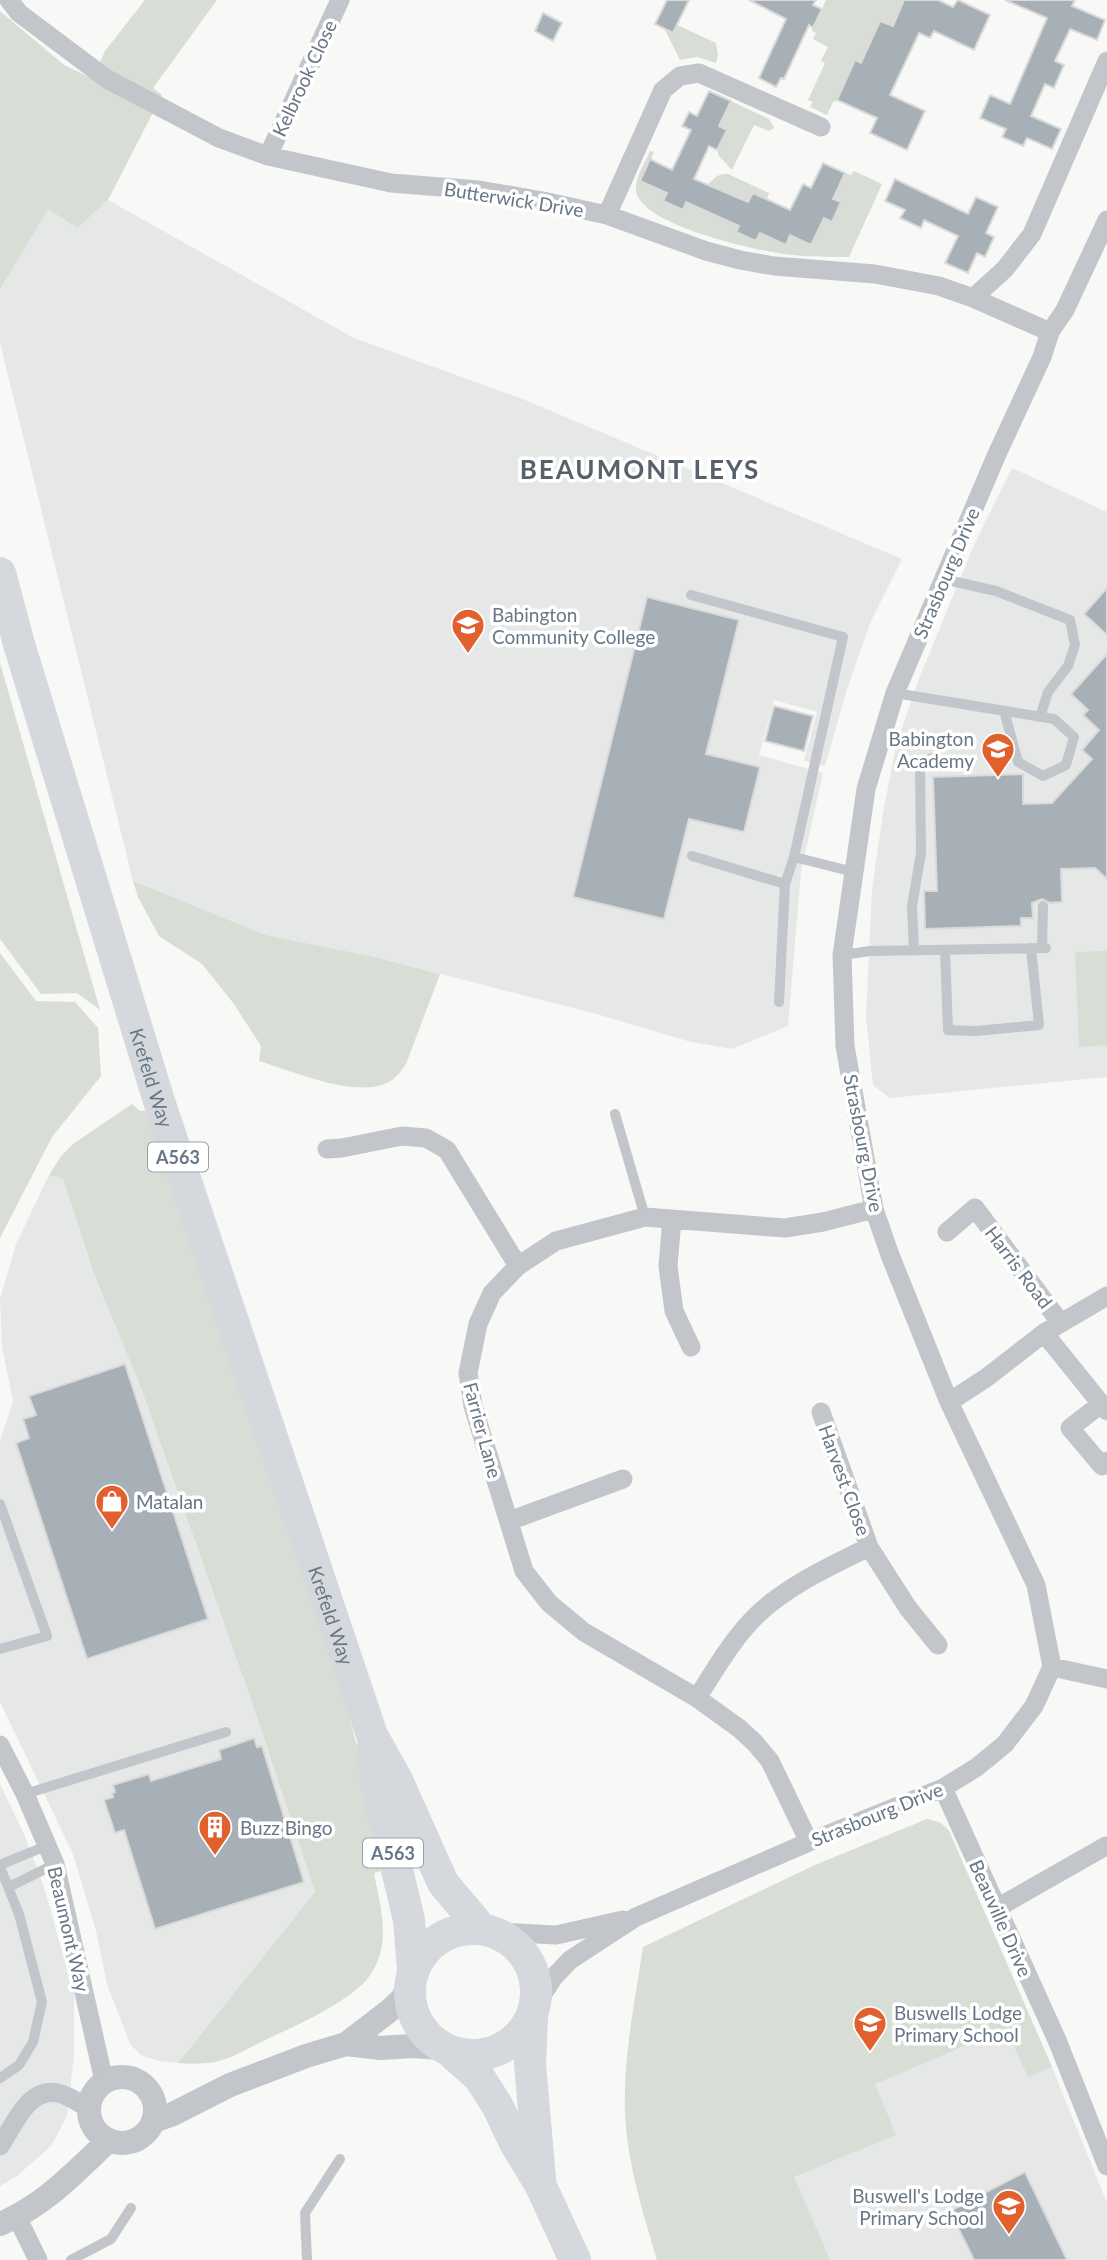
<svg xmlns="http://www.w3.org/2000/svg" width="1107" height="2260" viewBox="0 0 1107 2260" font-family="Lato,sans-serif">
<rect width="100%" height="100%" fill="#f8f8f6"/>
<path fill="#e6e7e7" d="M108,200L354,338L525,400L902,559L871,621L847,689L825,766L804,761L817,712L774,700L759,755L823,773L801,872L788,1026L732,1049L691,1042L600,1015L375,957L266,935L133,881L0,343V291L48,208L78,228Z
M1012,468L1107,512V1077L890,1098L873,1085L866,1017L872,889L883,813L896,745L918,681L974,545Z
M49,1175L63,1179L94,1274L141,1388L256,1714L315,1892L178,2063L158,2061L141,2055L130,2044L107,1984L96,1931L73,1854L0,1702V1441L13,1401L2,1347L0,1299L16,1244Z
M0,1784L24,1834L43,1884L74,1994V2055L67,2116L51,2146L17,2176L0,2186Z
M927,1819L941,1823L949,1831L1052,2067L1107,2203V2260H691L803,1879Z"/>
<path fill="#d8ddd5" d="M145,0H217L153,88L162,95L108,200L78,228L48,209L0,290V11L64,65L93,79L105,51Z
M826,0H904L895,21L897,28L880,21L862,60L870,64L837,100L833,102L827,115L810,107L813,102L808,100L825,63L821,61L828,47L813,39L816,33L812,31Z
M677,25L716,43L718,55L716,63L697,57L680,60L665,30L673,33Z
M731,101L769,119L774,128L769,131L754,125L732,170L719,156L717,150L727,131L719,126Z
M650,151L654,152L640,181L667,193L663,201L682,210L686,202L740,224L736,232L756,241L760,233L785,244L790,235L811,245L824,218L832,222L841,203L833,199L845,173L851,175L854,171L882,184L849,257C827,257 806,257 784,254C754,250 641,225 636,191C635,177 645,163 650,151Z
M723,174H728L769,193L767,199L753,193L745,208L740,205L742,199L707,185L717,176Z
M0,663L100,1010L77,993L41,994L0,939Z
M133,881L266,935L375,957L440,974L406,1064C401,1071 396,1079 387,1083C353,1098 293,1071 259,1061L261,1046L234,1004L202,964L159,936L138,897Z
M1107,951V1045L1079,1047L1075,952Z
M0,953L36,1001L75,1002L98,1028L101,1076L52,1137L0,1238Z
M132,1104L140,1111L151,1110L334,1661L363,1768L386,1870L374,1873C380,1904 390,1938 375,1967C369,1980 356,1991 345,1998C319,2016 288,2029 259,2043C246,2050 230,2059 215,2062C203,2064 190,2064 178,2063L315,1892L256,1714L141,1388L94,1274L63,1179L49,1175L61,1156L73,1144Z
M927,1819L941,1823L949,1831L1052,2067L1028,2077L1006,2028L875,2084L896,2135L794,2177L830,2260H657C643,2213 627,2162 625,2113C623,2057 635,2001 643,1947L815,1865Z"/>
<path fill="#a8b0b7" stroke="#dadad8" stroke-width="2" d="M667,0H689L673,33L655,24Z
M749,0H816L813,5L822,9L813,28L809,25L784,79L781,78L776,87L759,78L786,19Z
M904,0H938L953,7L958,0L990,15L974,50L934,31L930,38L919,33L890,95L925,111L907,150L870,133L877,118L837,100L855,60L861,63L880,21L893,26Z
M1005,0H1075L1072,6L1105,20L1097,40L1070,29L1055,61L1064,65L1054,88L1045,84L1031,116L1061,129L1052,149L1027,138L1023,146L1002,137L1006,129L980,118L990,95L1010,104L1047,18Z
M543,13L562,23L553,41L535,31Z
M709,91L731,101L719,126L727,130L717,150L709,146L694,179L748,202L753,193L790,210L803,184L811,188L823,163L845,173L833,199L841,202L832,222L824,218L811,245L790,235L786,245L760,233L756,241L736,232L739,226L686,202L683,210L663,201L667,193L640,181L650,159L672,170L691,130L682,126L689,112L697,116Z
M895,179L968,214L976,197L998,207L986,233L994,237L985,257L977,253L968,273L945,263L958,236L924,220L921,228L900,218L905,210L885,201Z
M1107,588V635L1084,614Z
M647,597L739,620L706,754L760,767L744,832L689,819L664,919L573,897Z
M1107,654V879L1095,868L1061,869L1062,902L1050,903L1042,899L1032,903L1033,918H1021V926L925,929L924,891H937L933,777L1023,774V804L1052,803L1092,759L1082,750L1099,730L1083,715L1088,710L1071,694Z
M774,706L813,716L804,751L765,741Z
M125,1364L208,1619L87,1659L16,1443L29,1438L23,1419L36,1415L29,1396Z
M254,1738L257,1747L262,1746L304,1882L155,1929L124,1830L115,1833L104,1800L113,1797L112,1793L115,1792L113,1785L149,1774L151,1781L221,1759L219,1750Z
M1025,2172L1067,2260H974L950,2211Z"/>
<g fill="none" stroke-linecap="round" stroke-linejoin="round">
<path stroke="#c2c5c9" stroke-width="10" d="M943,579L996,591L1070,620L1075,645L1068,666L1048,692L1040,717
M691,595L843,637L794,857
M895,693L1054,719L1074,737L1066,765L1043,776L1018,762L1004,711
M692,856L785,884L794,857L854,872
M1042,948L1043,906
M914,950L912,906L921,853L920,764L934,757
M945,950L948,1030L976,1031L1039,1025L1031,948
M842,955L870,951L1046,948
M779,1002L785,884
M615,1114L645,1217
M0,1504L47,1636L0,1649
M25,1794L226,1732
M0,1865L46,1846
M0,1867L19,1914L42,2002L33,2042L19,2065L0,2078
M9,1887L55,1864
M71,2260L111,2239L131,2208
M307,2260L305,2213L340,2159"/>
<path stroke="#c2c5c9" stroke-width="19" d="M9,0L19,13L107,79L219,138L268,156L391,183L479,190L543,201L607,215L706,251L740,260L774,266L875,274L939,286L973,298L1050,332
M268,156L340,0
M607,215L663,90L680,76L699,73L821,127
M973,298L1005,269L1032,234L1107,61
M327,1149L342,1148L402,1136L426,1138L447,1150L518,1266
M672,1219L668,1266L674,1311L691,1347
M947,1232L975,1208L1060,1322
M1044,1333L1107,1411
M949,1402L986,1378L1044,1333L1107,1296
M1101,1404L1070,1428L1102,1466L1107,1461
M509,1521L623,1479
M869,1547L908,1608L938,1645
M1052,1667L1107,1679
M697,1698C715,1670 733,1638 757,1615C788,1585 831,1566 869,1547L821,1412
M0,1745L25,1794L55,1864L104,2081
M943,1788L1057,2040L1107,2166
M809,1842L770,1761L755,1743L740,1729L697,1698L584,1632L549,1603L524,1571L473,1406L468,1373L478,1324L492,1293L518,1266L556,1241L645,1217L785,1228L823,1222L874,1209
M997,1908L1106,1846
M497,1932L556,1935L623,1920
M535,2006L553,1978L570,1960L636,1917L809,1842L943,1788L977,1767L1005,1744L1034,1706L1052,1667L1036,1585L949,1402L890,1255L874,1209L845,1046L842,955L866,789L895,693L997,454L1042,357L1050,332L1065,310L1107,220
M0,2146C14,2126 27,2087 58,2093C68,2095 79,2103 88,2108
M17,2217L38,2260"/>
<path stroke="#c2c5c9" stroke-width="24" d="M346,2044L380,2048L412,2046L443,2048
M89 2110a33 33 0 1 1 66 0a33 33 0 1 1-66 0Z
M154,2121L173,2114L230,2085L306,2056L346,2044L389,2011L402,1999L411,1982
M0,2224C45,2205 73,2174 108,2141"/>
<g stroke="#d5d9dd" stroke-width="32">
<path id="s1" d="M0,573L19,644L159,1101L372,1735L397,1780L443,1883L481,1928"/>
<path d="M373,1747L377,1786L409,1920L413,1970"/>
<circle cx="473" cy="1992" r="63"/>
<path d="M532,2017L530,2064L540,2179"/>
<path d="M453,2054L479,2077L497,2105L515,2143L540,2184L575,2260"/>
</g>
</g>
<defs>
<symbol id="school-pin" viewBox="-11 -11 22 30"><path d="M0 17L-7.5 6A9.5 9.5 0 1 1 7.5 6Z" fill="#e0602e" stroke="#fff"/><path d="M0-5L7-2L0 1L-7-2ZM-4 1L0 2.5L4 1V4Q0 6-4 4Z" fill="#fff"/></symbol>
<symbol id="shop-pin" viewBox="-11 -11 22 30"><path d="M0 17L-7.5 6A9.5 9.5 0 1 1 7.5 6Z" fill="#e0602e" stroke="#fff"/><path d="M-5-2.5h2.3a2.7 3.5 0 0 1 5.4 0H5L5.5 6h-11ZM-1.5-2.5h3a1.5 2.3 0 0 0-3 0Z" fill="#fff"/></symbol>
<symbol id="building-pin" viewBox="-11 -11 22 30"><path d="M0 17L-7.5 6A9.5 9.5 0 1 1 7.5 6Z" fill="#e0602e" stroke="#fff"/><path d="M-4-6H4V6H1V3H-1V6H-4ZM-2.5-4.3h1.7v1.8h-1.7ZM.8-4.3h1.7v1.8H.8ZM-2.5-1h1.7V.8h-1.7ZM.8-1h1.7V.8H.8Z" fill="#fff"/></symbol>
</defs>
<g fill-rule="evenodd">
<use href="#school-pin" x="449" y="606" width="38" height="52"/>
<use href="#school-pin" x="979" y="730" width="38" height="52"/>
<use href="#shop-pin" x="93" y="1482" width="38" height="52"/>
<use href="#building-pin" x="196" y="1808" width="38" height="52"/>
<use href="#school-pin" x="851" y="2004" width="38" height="52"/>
<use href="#school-pin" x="990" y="2187" width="38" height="52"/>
</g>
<g text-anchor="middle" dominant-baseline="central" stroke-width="7" stroke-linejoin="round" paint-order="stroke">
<g fill="#fff" stroke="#95a0aa" stroke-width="2">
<rect x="148" y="1142.5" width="60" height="29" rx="5"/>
<rect x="363" y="1838.5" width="60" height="29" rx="5"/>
</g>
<g font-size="18" font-weight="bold" fill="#687786">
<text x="178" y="1157">A563</text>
<text x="393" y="1853">A563</text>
</g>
<g font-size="19" fill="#687786" stroke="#fff">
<text transform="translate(304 78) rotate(-65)">Kelbrook Close</text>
<text transform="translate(514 199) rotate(9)">Butterwick Drive</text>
<text transform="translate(946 573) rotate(-67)">Strasbourg Drive</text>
<text stroke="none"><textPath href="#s1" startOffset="527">Krefeld Way</textPath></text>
<text transform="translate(864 1143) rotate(79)">Strasbourg Drive</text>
<text transform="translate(1019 1267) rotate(53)">Harris Road</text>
<text transform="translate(483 1430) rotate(75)">Farrier Lane</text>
<text transform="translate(845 1480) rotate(70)">Harvest Close</text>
<text stroke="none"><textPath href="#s1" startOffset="1094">Krefeld Way</textPath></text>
<text transform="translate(877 1814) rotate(-22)">Strasbourg Drive</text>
<text transform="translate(1001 1918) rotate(66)">Beauville Drive</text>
<text transform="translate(69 1929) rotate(77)">Beaumont Way</text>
</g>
<g font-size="19" fill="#687786" stroke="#fff" text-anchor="start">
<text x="492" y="614">Babington<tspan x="492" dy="22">Community College</tspan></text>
<text x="974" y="738" text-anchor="end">Babington<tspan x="974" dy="22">Academy</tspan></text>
<text x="136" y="1501">Matalan</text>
<text x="240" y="1827">Buzz Bingo</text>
<text x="894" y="2012">Buswells Lodge<tspan x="894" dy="22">Primary School</tspan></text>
<text x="984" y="2195" text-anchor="end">Buswell's Lodge<tspan x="984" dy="22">Primary School</tspan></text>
</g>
<g font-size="26" font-weight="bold" letter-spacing="2" fill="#56616b" stroke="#fff">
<text x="640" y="469">BEAUMONT LEYS</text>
</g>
</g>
</svg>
